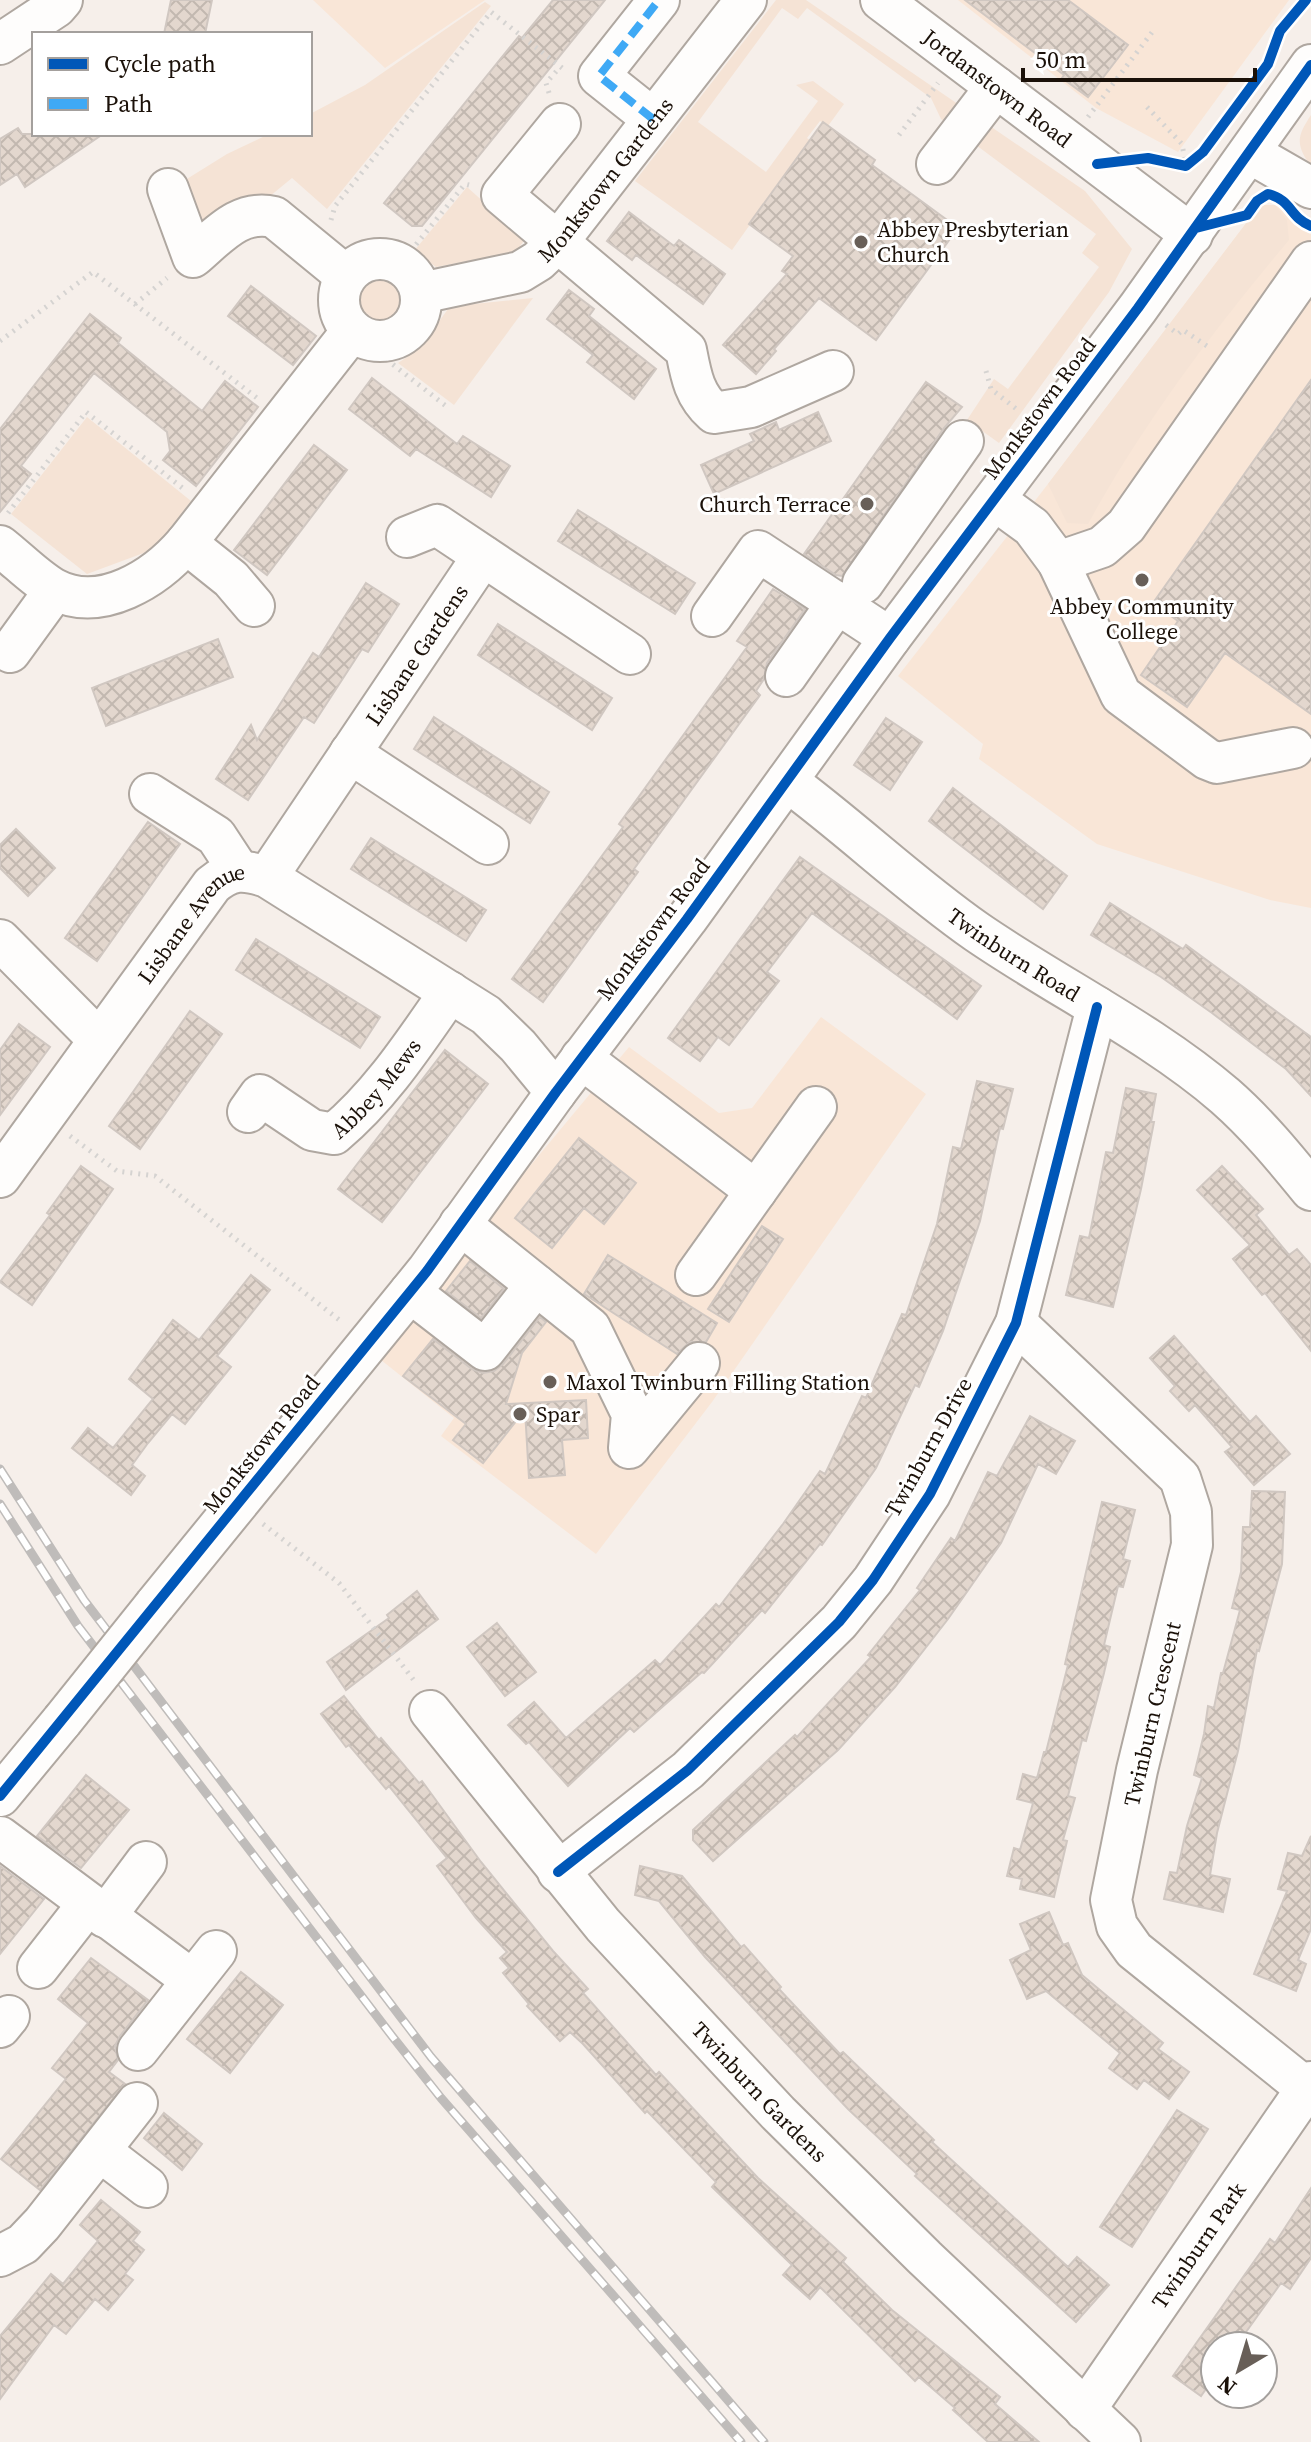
<svg xmlns="http://www.w3.org/2000/svg" width="1311" height="2442" viewBox="0 0 1311 2442" font-family="'Source Serif 4',serif">
<defs>
<pattern id="building-cross-hatch" width="8" height="8" patternUnits="userSpaceOnUse" patternTransform="scale(2)"><rect width="8" height="8" fill="#e3d7ce"/><path d="M0 0l8 8M0 8l8-8" fill="none" stroke="#c2b8b0"/></pattern>
</defs>
<rect width="100%" height="100%" fill="#f6efea"/>
<path fill="#f9e6d7" d="M313,0H485L385,68Z
M958,0H1289L1178,152L1096,108Z
M1260,205H1275L1311,217V908L1270,900L1097,844L979,759L983,744L898,676L1048,484Z
M821,1017L926,1094L712,1402L596,1554L441,1436L454,1418L381,1360L495,1208L629,1047L719,1113L752,1108Z"/>
<path fill="#f5e3d5" d="M776,0H806L1085,191L1132,249L1109,292L999,443L967,420L994,379L1008,389L1099,267L1082,253L1096,234L941,119L931,98L807,8L798,19L782,8L698,122L766,172L818,101L796,85L813,81L844,104L828,126L820,121L807,138L815,144H807L732,250L635,181Z
M485,2L491,6L327,209L292,178L264,201L200,224L174,187L227,154L269,134H310V114L365,85Z
M1311,115V167C1296,144 1296,138 1311,115Z
M467,187L525,239L516,252L436,267L414,251Z
M1260,205H1275L1287,220L1289,240C1215,328 1143,423 1088,524L1067,523L1048,484Z
M351 301a28 28 0 1 1 56 0a28 28 0 1 1-56 0Z
M533,298L454,405L398,363L419,349L448,309L464,305Z
M87,417L191,501L158,544L149,551L87,574L11,514Z"/>
<path fill="url(#building-cross-hatch)" stroke="#d0c7c1" stroke-width="2" d="M171,0H212L205,34H164Z
M553,0H605L422,226H412L384,203L519,36L522,38Z
M965,0H1068L1128,45L1088,97L1062,78L1064,75Z
M823,122L875,160L872,165L958,228L876,340L819,298L774,349L776,351L756,374L723,345L787,274L782,271L793,256L749,224Z
M18,128L22,134H103L25,187L17,174L0,185V139Z
M629,212L674,246L679,240L725,274L703,304L636,255L632,260L607,241Z
M251,286L316,336L293,365L228,316Z
M569,290L594,309L589,316L656,369L634,399L587,362L593,355L547,319Z
M90,314L121,338L118,343L202,411L225,381L258,407L196,486L163,460L170,451L167,432L94,373L21,466L31,474L0,512V429Z
M372,378L457,444L463,436L510,466L491,497L416,449L410,456L349,409Z
M1311,380V714L1225,653L1187,707L1141,675L1178,621L1153,603Z
M926,382L962,407L944,428L842,576L836,575L804,554Z
M818,412L831,441L714,494L701,465L754,441L750,434L776,422L779,430Z
M314,445L347,470L267,575L234,550Z
M578,510L695,583L675,614L558,541Z
M366,583L399,604L368,652L362,649L314,723L304,717L248,800L216,779L251,725L257,740L313,653L319,657Z
M773,589L805,609L767,663L764,679L756,691L760,695L634,869L638,872L543,1002L512,979L623,827L619,824L747,647L737,641Z
M498,624L612,698L592,730L478,655Z
M218,639L233,677L106,726L92,688Z
M434,717L549,792L530,823L414,749Z
M886,718L922,742L890,790L854,765Z
M953,788L1067,876L1043,909L929,821Z
M148,822L180,844L97,961L65,938Z
M16,829L55,868L28,896L0,868V845Z
M371,838L486,910L466,941L351,869Z
M800,857L981,986L957,1019L812,913L767,972L779,981L729,1045L718,1037L700,1061L668,1038Z
M1110,903L1183,949L1186,945L1311,1037V1096L1286,1069L1212,1013L1161,977L1091,935Z
M256,939L380,1017L360,1048L236,970Z
M190,1011L222,1034L140,1149L109,1126Z
M19,1024L50,1047L0,1115V1050Z
M445,1050L488,1084L382,1222L338,1189Z
M977,1081L1013,1089L1003,1129L1000,1128L980,1221L943,1331L919,1387L915,1385L876,1468L822,1545L820,1544L765,1613L762,1610L704,1673L702,1672L634,1732L630,1728L568,1786L529,1742L526,1744L508,1725L534,1702L566,1738L655,1660L660,1665L716,1604L719,1607L783,1524L820,1471L825,1474L862,1396L866,1398L902,1314L906,1315L937,1224L953,1147L961,1149Z
M1126,1088L1156,1094L1151,1122H1154L1141,1189L1113,1307L1066,1295L1080,1236L1089,1238L1106,1152L1113,1153Z
M579,1138L636,1183L604,1224L584,1208L552,1248L515,1218Z
M81,1166L113,1189L32,1305L0,1282L50,1215L47,1213Z
M1222,1166L1263,1209L1256,1215L1289,1255L1297,1249L1311,1265V1351L1265,1293L1262,1295L1233,1259L1250,1245L1197,1190Z
M762,1226L783,1239L729,1322L708,1309Z
M608,1255L717,1323L706,1342H690L677,1354L584,1294Z
M470,1261L504,1289L481,1318L446,1291Z
M251,1275L270,1290L217,1356L231,1367L185,1424L172,1414L148,1443L132,1465L145,1476L131,1495L72,1448L88,1428L113,1448L153,1399L129,1379L173,1320L199,1340Z
M540,1317L546,1322L522,1353L506,1404L586,1400L588,1438L562,1440L565,1475L529,1478L525,1410L483,1463L453,1440L466,1424L403,1376L433,1339L472,1369L483,1373L494,1371L503,1364Z
M1174,1336L1250,1422L1256,1416L1290,1454L1254,1485L1225,1452L1232,1447L1195,1405L1189,1411L1170,1391L1175,1386L1150,1358Z
M1030,1416L1075,1441L1056,1474L1038,1464L1001,1543L948,1619L895,1687L838,1750L713,1861L693,1840V1830L795,1735L797,1737L871,1657L868,1655L920,1590L917,1588L951,1538L955,1541L988,1472L997,1476Z
M1252,1491L1285,1492L1282,1564L1259,1651L1257,1650L1238,1751L1217,1833L1210,1875L1230,1879L1223,1912L1164,1899L1170,1872L1177,1873L1187,1826L1202,1778L1194,1775L1204,1734L1208,1706L1214,1708L1221,1673H1223L1240,1610L1232,1608L1241,1572L1243,1527H1250Z
M1102,1502L1135,1510L1123,1559L1130,1561L1123,1587L1118,1586L1104,1645L1110,1647L1104,1673L1086,1741L1082,1740L1068,1796L1075,1798L1063,1840L1067,1841L1054,1897L1020,1889L1022,1879L1007,1876L1014,1848L1020,1850L1033,1803L1017,1799L1023,1774L1037,1778L1044,1752H1046L1068,1665L1065,1664Z
M417,1591L438,1619L346,1690L327,1662L389,1618L387,1615Z
M497,1623L536,1672L505,1696L467,1647Z
M344,1696L379,1740L381,1738L419,1783L422,1781L481,1862L553,1951L588,1989L583,1993L656,2075L659,2072L758,2178L846,2258L843,2262L892,2310L1000,2397L995,2404L1039,2442H988L953,2410L955,2408L919,2377L915,2381L820,2287L810,2299L783,2275L792,2265L712,2187L716,2182L647,2111L645,2113L583,2044L570,2032L560,2041L527,2006L529,2004L503,1973L509,1968L500,1958L507,1952L476,1918L437,1866L447,1858L389,1786L386,1789L349,1745L346,1747L321,1714Z
M86,1775L129,1810L81,1868L37,1836Z
M1311,1836V1929L1298,1960L1306,1964L1296,1991L1254,1974L1287,1891L1278,1889L1288,1853L1302,1856Z
M0,1866L44,1899L0,1954Z
M640,1866L682,1876L741,1947L744,1945L781,1987L779,1989L840,2054L843,2052L934,2140L932,2142L1068,2267L1077,2257L1109,2285L1076,2322L915,2176L917,2174L848,2109L705,1957L659,1901L635,1895Z
M1049,1912L1063,1945L1068,1943L1082,1975L1163,2043L1158,2049L1189,2072L1169,2099L1144,2080L1137,2089L1109,2068L1120,2053L1046,1991L1027,1999L1010,1960L1031,1950L1020,1924Z
M91,1958L148,2000L120,2036L115,2046L118,2060L109,2072L125,2084L40,2190L1,2159L66,2079L52,2068L88,2023L58,1999Z
M241,1972L283,2005L230,2073L187,2039Z
M1177,2110L1208,2129L1132,2247L1100,2227Z
M164,2113L202,2144L182,2170L144,2138Z
M1311,2188V2258L1290,2289L1281,2283L1236,2346H1215V2376L1201,2396L1173,2376L1270,2239L1275,2243Z
M101,2200L140,2232L133,2241L144,2250L125,2274L133,2280L108,2310L95,2299L66,2334L54,2325L0,2399V2336L51,2274L63,2284L98,2241L80,2225Z"/>
<g fill="none" stroke-linecap="round" stroke-linejoin="round">
<defs>
<g id="minor">
<path id="s1" d="M881,0L1192,235"/>
<path d="M0,44L56,7L62,0"/>
<path d="M653,119L599,76L659,0"/>
<path d="M560,124L502,195L686,350C691,376 694,395 714,413L751,407L833,371"/>
<path d="M1250,153L1311,188"/>
<path d="M937,164L996,87"/>
<path d="M168,189L193,257C218,236 239,209 274,217L346,276"/>
<circle cx="380" cy="300" r="41"/>
<path id="s2" d="M421,293L520,272L538,261L557,243L746,0"/>
<path d="M995,500L1032,527L1058,562L1121,695L1207,759L1217,763L1293,748"/>
<path d="M407,537L437,525L630,654"/>
<path d="M186,543L231,579L254,606"/>
<path d="M0,546C18,560 35,578 54,589C101,614 156,578 186,543L352,331"/>
<path d="M1058,562L1102,547L1126,526L1311,262"/>
<path d="M863,583L963,441"/>
<path d="M712,616L758,551L890,638"/>
<path d="M10,652L55,590"/>
<path d="M786,676L838,602"/>
<path d="M350,753L488,844"/>
<path id="s3" d="M787,781C852,829 911,886 977,932C1057,987 1152,1033 1225,1096C1257,1124 1284,1157 1311,1190"/>
<path d="M150,794L216,836L239,871"/>
<path id="s4" d="M267,877L483,556"/>
<path d="M0,940L99,1040"/>
<path d="M581,1058L756,1191"/>
<path id="s5" d="M248,1112L260,1095L312,1130L334,1134C381,1095 415,1042 450,992"/>
<path id="s6" d="M0,1177L212,885C231,869 243,869 267,877L486,1015L518,1046L556,1092"/>
<path d="M460,1224L590,1328L632,1414L629,1448L699,1363"/>
<path d="M696,1275L816,1107"/>
<path d="M410,1292L485,1350L536,1285"/>
<path d="M1016,1323L1180,1478L1191,1512L1192,1545L1137,1770L1111,1900L1117,1926L1134,1950L1307,2089"/>
<path d="M155,1605L427,1271L556,1092L687,919L890,638L1138,308L1311,65"/>
<path id="s7" d="M430,1711L603,1925L778,2113L925,2258L1120,2442"/>
<path d="M0,1796L62,1721"/>
<path d="M0,1837L192,1980"/>
<path d="M558,1872L688,1770L839,1622L873,1580L930,1494L1016,1323L1097,1007"/>
<path d="M105,1917L146,1862"/>
<path d="M38,1968L88,1904"/>
<path d="M0,2027L9,2016"/>
<path d="M138,2050L216,1951"/>
<path d="M100,2151L147,2187"/>
<path d="M0,2256L23,2244L42,2224L137,2103"/>
<path id="s8" d="M1085,2410L1311,2082"/>
</g>
</defs>
<use href="#minor" stroke="#afa7a0" stroke-width="44"/>
<path stroke="#d5d3d1" stroke-width="5" stroke-dasharray="2 6" stroke-linecap="butt" d="M549,93L546,83L560,67
M1147,107L1182,144L1186,166
M1088,117L1153,31
M899,135L938,83
M331,220L335,206L491,12L566,71
M401,263L465,184L469,185
M135,304L167,278
M1166,325L1178,334L1183,330L1210,348
M0,341L93,272L257,398
M383,343L391,363L446,406
M986,371L991,389L1019,411
M8,513L86,412L185,490
M70,1136L117,1171L155,1176L342,1322
M263,1524L339,1583L416,1683"/>
<use href="#minor" stroke="#fefdfc" stroke-width="40"/>
<defs>
<path id="rail" d="M0,1469L84,1600L431,2057L764,2442
M0,1504L78,1626L392,2036L441,2098L741,2442"/>
</defs>
<use href="#rail" stroke="#bfbcba" stroke-width="9"/>
<use href="#rail" stroke="#fff" stroke-width="6" stroke-dasharray="18" stroke-linecap="butt"/>
<defs>
<path id="minor-bridge" d="M62,1721L155,1605"/>
</defs>
<use href="#minor-bridge" stroke="#afa7a0" stroke-width="44" stroke-linecap="butt"/>
<use href="#minor-bridge" stroke="#fefdfc" stroke-width="40"/>
<path stroke="#3fa9f5" stroke-width="8" stroke-dasharray="16 8" stroke-linecap="butt" d="M653,119L599,76L659,0"/>
<defs>
<path id="cycleway" d="M1097,164L1148,158L1186,166L1203,152L1268,64L1280,31L1306,0
M1196,228L1247,215L1257,201L1268,194C1292,200 1290,218 1311,226
M0,1796L427,1271L556,1092L687,919L890,638L1138,308L1311,65
M558,1872L688,1770L839,1622L873,1580L930,1494L1016,1323L1097,1007"/>
</defs>
<use href="#cycleway" stroke="#fff" stroke-width="15"/>
<use href="#cycleway" stroke="#0057b8" stroke-width="10"/>
</g>
<g fill="#685f58" stroke="#fff" stroke-width="3">
<circle cx="861" cy="242" r="8"/>
<circle cx="867" cy="504" r="8"/>
<circle cx="1142" cy="580" r="8"/>
<circle cx="550" cy="1382" r="8"/>
<circle cx="520" cy="1414" r="8"/>
</g>
<g text-anchor="middle" dominant-baseline="central" stroke-width="6" stroke-linejoin="round" paint-order="stroke">
<g font-size="22" fill="#1b1109" stroke="#fff">
<text stroke="none"><textPath href="#s1" startOffset="146">Jordanstown Road</textPath></text>
<text stroke="none"><textPath href="#s2" startOffset="228">Monkstown Gardens</textPath></text>
<text transform="translate(1039 408) rotate(-53)">Monkstown Road</text>
<text stroke="none"><textPath href="#s4" startOffset="268">Lisbane Gardens</textPath></text>
<text transform="translate(653 929) rotate(-53)">Monkstown Road</text>
<text stroke="none"><textPath href="#s6" startOffset="320">Lisbane Avenue</textPath></text>
<text stroke="none"><textPath href="#s3" startOffset="286">Twinburn Road</textPath></text>
<text stroke="none"><textPath href="#s5" startOffset="168">Abbey Mews</textPath></text>
<text transform="translate(261 1444) rotate(-51)">Monkstown Road</text>
<text transform="translate(928 1447) rotate(-61)">Twinburn Drive</text>
<text transform="translate(1152 1714) rotate(-77)">Twinburn Crescent</text>
<text stroke="none"><textPath href="#s7" startOffset="504">Twinburn Gardens</textPath></text>
<text stroke="none"><textPath href="#s8" startOffset="200">Twinburn Park</textPath></text>
</g>
<g font-size="22" fill="#1b1109" stroke="#fff" text-anchor="start">
<text x="877" y="229">Abbey Presbyterian<tspan x="877" dy="25">Church</tspan></text>
<text x="851" y="504" text-anchor="end">Church Terrace</text>
<text x="1142" y="606" text-anchor="middle">Abbey Community<tspan x="1142" dy="25">College</tspan></text>
<text x="566" y="1382">Maxol Twinburn Filling Station</text>
<text x="536" y="1414">Spar</text>
</g>
</g>
<rect x="32" y="32" width="280" height="104" fill="#ffffff" stroke="#a4a09d" stroke-width="2"/>
<rect x="48" y="58" width="40" height="12" fill="#0057b8" stroke="#a4a09d" stroke-width="2"/>
<text x="104" y="72" font-size="24" fill="#1b1109">Cycle path</text>
<rect x="48" y="98" width="40" height="12" fill="#3fa9f5" stroke="#a4a09d" stroke-width="2"/>
<text x="104" y="112" font-size="24" fill="#1b1109">Path</text>
<g transform="translate(1239 2370) rotate(218)"><circle r="38" fill="#ffffff" stroke="#a4a09d" stroke-width="2"/>
<path d="M0-6L14 30L0 20L-14 30Z" fill="#685f58"/>
<text y="-12" font-size="22" font-weight="bold" text-anchor="middle" fill="#1b1109">N</text>
</g>
<path d="M1023 68v12h232v-12" fill="none" stroke="#1b1109" stroke-width="4"/>
<text x="1035" y="68" font-size="24" fill="#1b1109" stroke="#ffffff" stroke-width="6" paint-order="stroke">50 m</text>
</svg>
